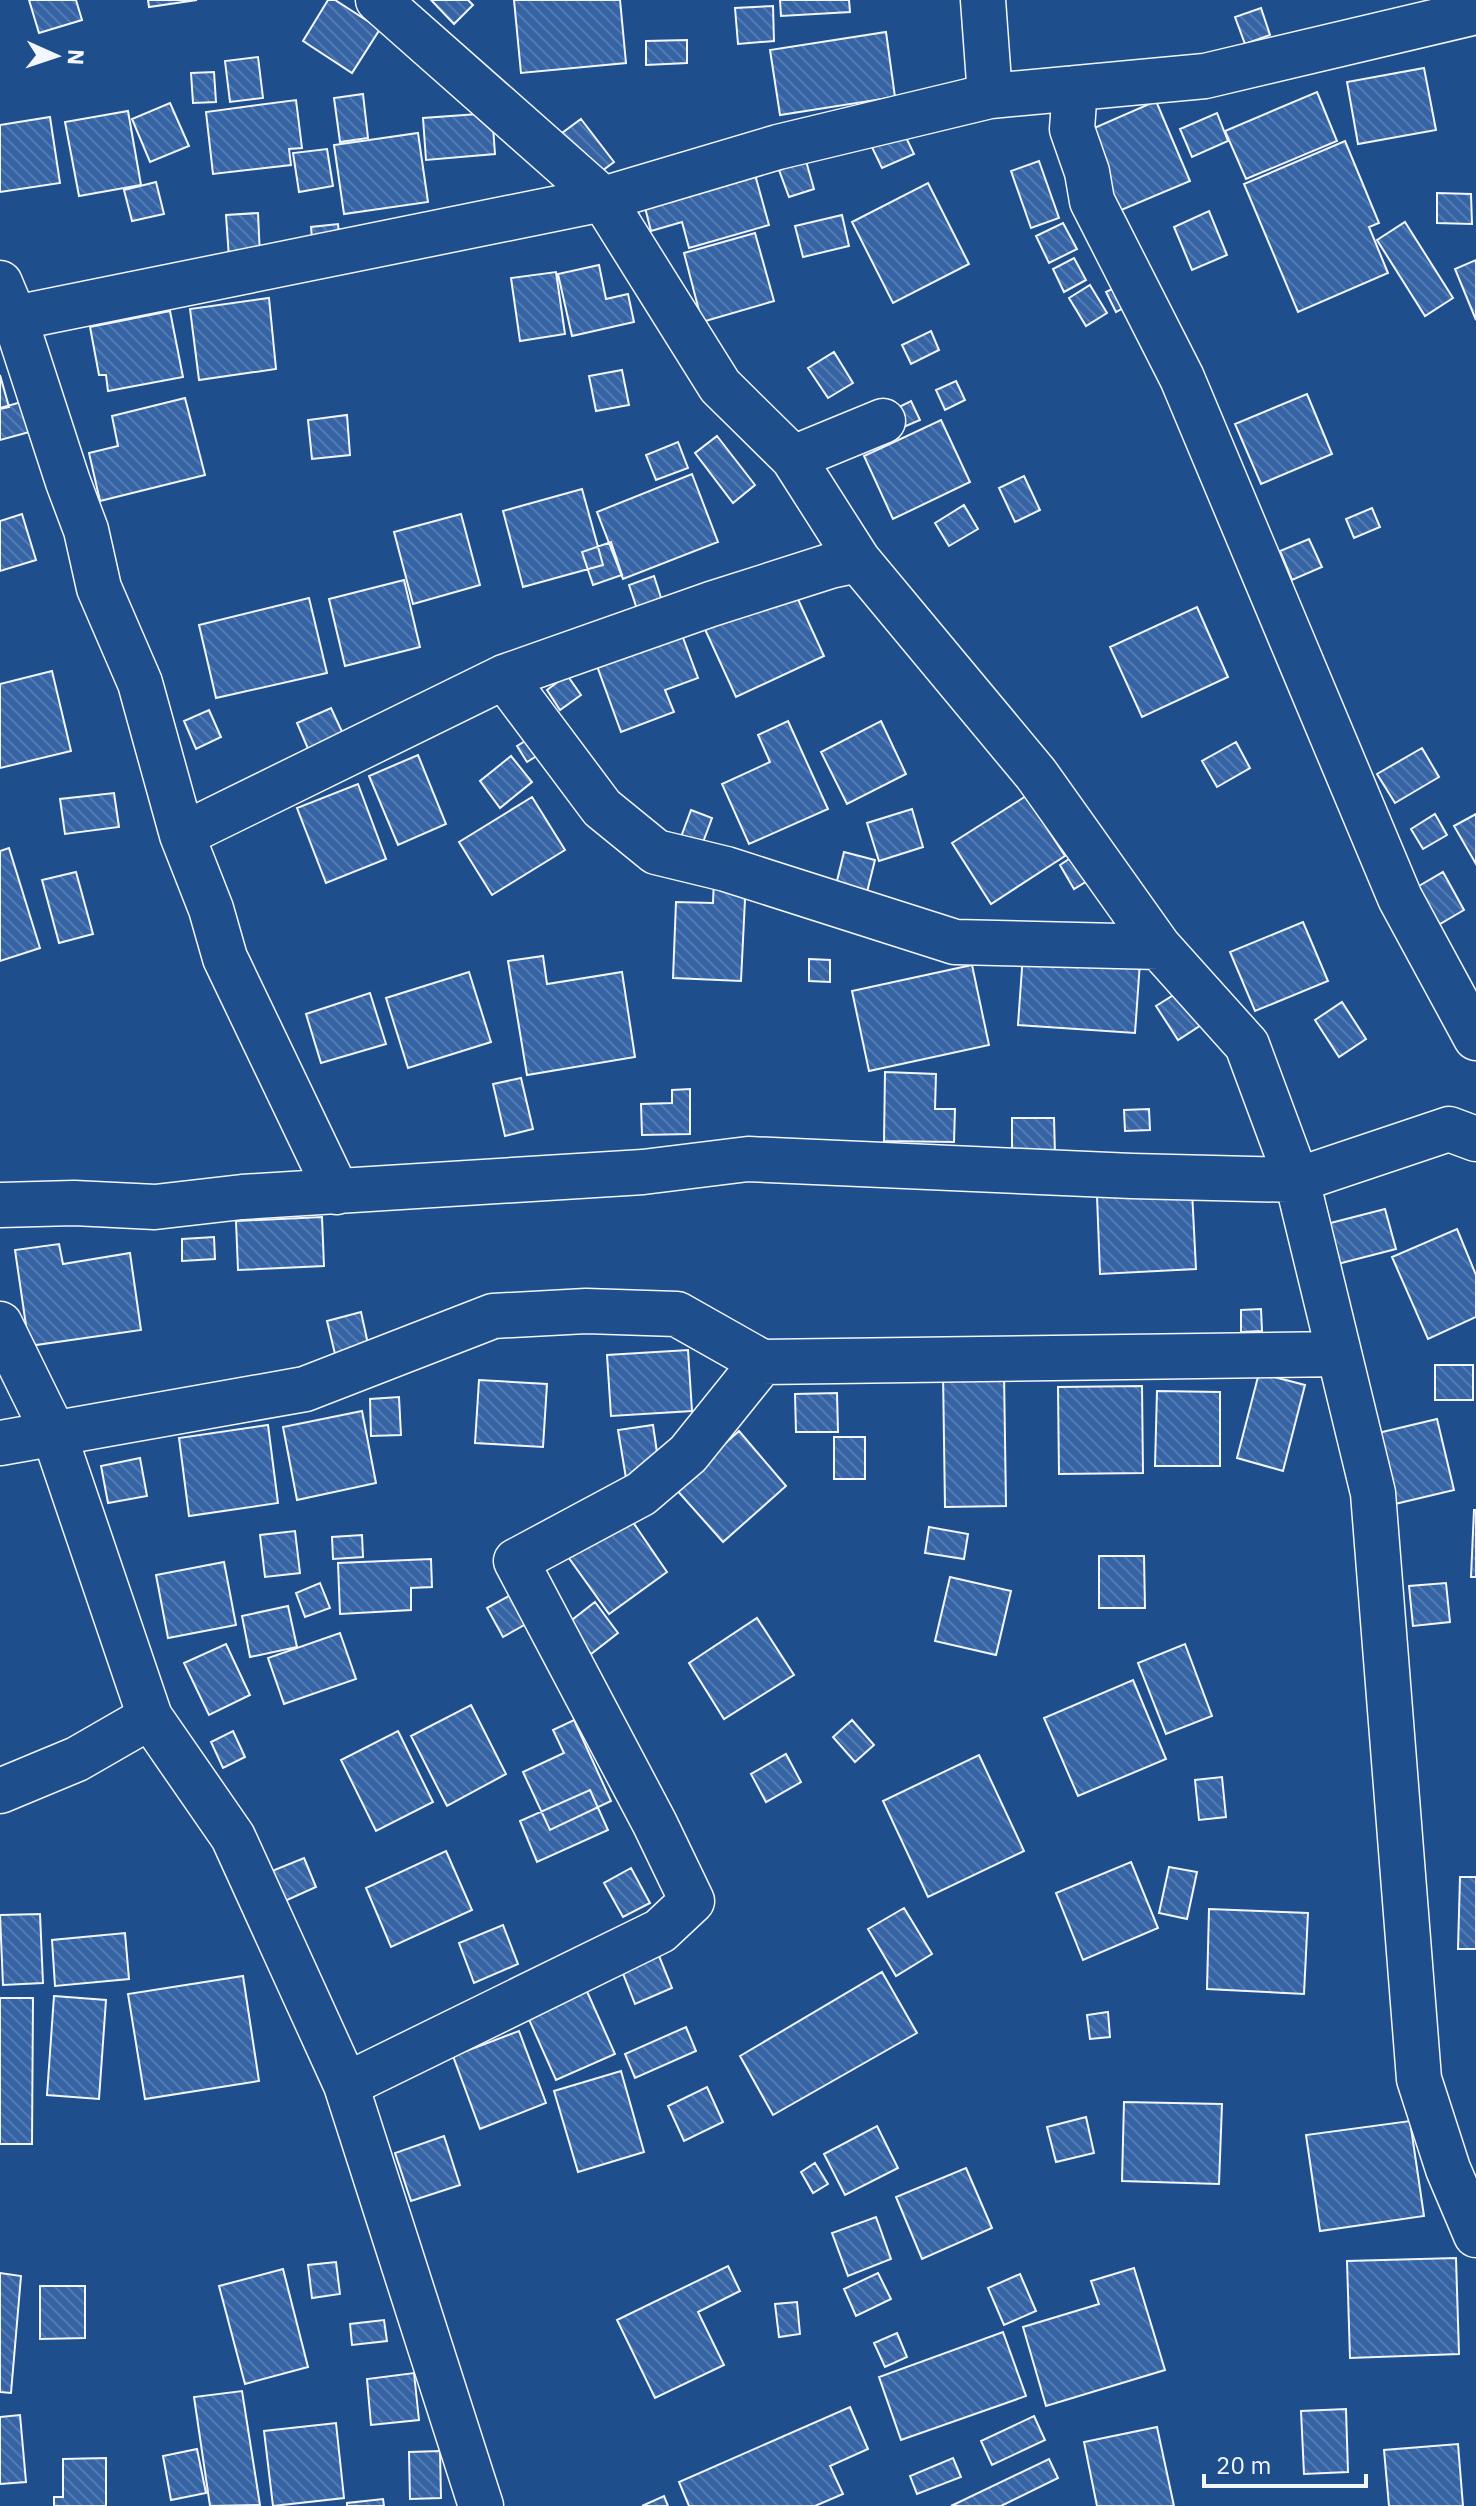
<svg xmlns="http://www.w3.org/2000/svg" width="1476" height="2506" viewBox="0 0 1476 2506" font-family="'IBM Plex Sans',sans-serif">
<defs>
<pattern id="building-back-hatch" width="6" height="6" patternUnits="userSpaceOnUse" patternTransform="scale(2)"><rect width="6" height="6" fill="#3563a3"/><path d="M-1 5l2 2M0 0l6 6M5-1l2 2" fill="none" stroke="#537ab1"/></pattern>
</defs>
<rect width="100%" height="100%" fill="#1f4e8c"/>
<path fill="url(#building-back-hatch)" stroke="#f2f6ff" stroke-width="2" d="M29,0H76L82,20L39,33Z
M148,0H197L149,7Z
M328,0H335L380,29L352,73L303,41Z
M431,0H468L473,5L454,24Z
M514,0H620L626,63L521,73Z
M780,0H849L850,12L781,16Z
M773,6L774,41L738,44L735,8Z
M1261,8L1270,35L1245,44L1235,17Z
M886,32L895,97L780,115L770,50Z
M687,40V63L646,65V41Z
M258,57L263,98L230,102L225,61Z
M1424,68L1436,130L1358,144L1347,82Z
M214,72L216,102L193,103L191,73Z
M1317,92L1337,141L1246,179L1225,131Z
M363,94L368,138L340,142L334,98Z
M296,100L302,148L289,149L291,165L213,174L206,112Z
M1156,101L1190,181L1119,211L1085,132Z
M170,103L189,146L150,162L132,119Z
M128,111L141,185L79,196L65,122Z
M492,113L495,154L426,160L423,118Z
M1217,113L1228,141L1192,157L1180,129Z
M50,117L60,183L0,192V125Z
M581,119L614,162L591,179L558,136Z
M899,123L914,154L882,168L868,139Z
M418,133L428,202L344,214L334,145Z
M1345,141L1379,223L1369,227L1388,273L1298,312L1244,184Z
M327,149L333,186L299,192L293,153Z
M751,160L769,225L689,248L682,222L651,231L641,192Z
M806,161L814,189L789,197L779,170Z
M1039,161L1059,218L1031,228L1011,171Z
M156,182L164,214L132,221L124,190Z
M928,183L969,264L893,303L852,222Z
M1437,193L1471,194L1472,224L1437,223Z
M1209,211L1227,255L1192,270L1174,227Z
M258,213L260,256L229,258L226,215Z
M842,215L849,246L803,257L795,226Z
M1405,222L1453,298L1425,316L1377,240Z
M1063,223L1077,249L1049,263L1036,236Z
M338,224L340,244L313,248L311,227Z
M755,233L774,301L702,322L684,253Z
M1074,258L1086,280L1064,292L1053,269Z
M1476,260V320L1455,269Z
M599,265L606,299L628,294L634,322L572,336L558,274Z
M556,272L565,334L520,341L511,278Z
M1090,285L1107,313L1086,326L1069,298Z
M1120,285L1130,304L1116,312L1106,292Z
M269,298L276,369L199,380L190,309Z
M170,311L183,377L108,391L106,375H99L90,327Z
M931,331L939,350L911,364L902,345Z
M834,352L853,383L828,398L808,368Z
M622,370L629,405L596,411L589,376Z
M0,375L9,407L0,409Z
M956,381L965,400L945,410L936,390Z
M1307,394L1332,454L1261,484L1235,424Z
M185,398L205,475L100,501L89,453L118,446L112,416Z
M25,401L33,431L0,440V408Z
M911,401L920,420L899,429L891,411Z
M347,415L350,455L312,459L308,420Z
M941,420L970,482L893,519L864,456Z
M717,436L755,485L733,503L695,453Z
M678,442L688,468L656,480L646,455Z
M692,474L718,542L623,579L597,512Z
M1024,476L1040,510L1015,522L999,488Z
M582,489L603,565L523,587L503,511Z
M964,505L978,529L949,546L935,523Z
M1372,508L1380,527L1354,538L1346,519Z
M22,514L36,560L0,571V521Z
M461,514L480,585L413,604L394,532Z
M1309,539L1322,567L1292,580L1280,551Z
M611,542L622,575L593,585L582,552Z
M654,576L664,607L639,615L629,585Z
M404,580L420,647L345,666L329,599Z
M791,584L824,656L736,697L703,625Z
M309,598L327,673L216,698L199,625Z
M1197,607L1228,677L1142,717L1110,647Z
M682,635L698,678L665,690L674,712L621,732L597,666Z
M52,671L71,751L0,768V684Z
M567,675L581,695L560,710L547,690Z
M331,708L344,736L309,751L297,723Z
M209,710L221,737L196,749L184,721Z
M788,721L828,809L749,844L722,784L770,762L758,735Z
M881,721L906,774L847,804L821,752Z
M530,738L540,754L527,762L517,746Z
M1236,742L1250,768L1217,787L1202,761Z
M1422,748L1439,777L1395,803L1377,774Z
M418,755L446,824L398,845L369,776Z
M511,756L532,782L500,808L480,781Z
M358,784L386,859L326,883L297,808Z
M114,793L119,827L65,834L60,799Z
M1026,796L1065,856L991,904L952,843Z
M532,797L565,850L492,895L459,842Z
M912,809L923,847L879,861L867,823Z
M691,810L712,818L702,845L681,837Z
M1435,814L1447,835L1423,849L1411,829Z
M1476,814V864L1454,826Z
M9,848L40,948L0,961V851Z
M1081,851L1097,875L1074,889L1060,865Z
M844,852L875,860L867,892L836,885Z
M76,872L93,934L59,943L42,880Z
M1443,872L1464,910L1433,928L1412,890Z
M714,877L746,879L741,981L673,978L676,902L713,903Z
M1303,922L1328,981L1255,1011L1230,952Z
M1023,954L1140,962L1135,1033L1018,1025Z
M543,956L547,984L622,972L635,1057L527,1075L508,961Z
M809,959L830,960V982L809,981Z
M972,965L989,1045L869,1071L852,991Z
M469,972L491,1042L408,1068L386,998Z
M1188,986L1209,1020L1178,1040L1156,1006Z
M370,993L386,1044L321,1063L306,1014Z
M1342,1002L1366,1039L1339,1057L1315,1020Z
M885,1072L936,1074L935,1109H955L954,1142L884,1141Z
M521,1078L533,1129L505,1136L493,1084Z
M690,1089V1134L642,1135L641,1104L672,1103V1090Z
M1149,1109L1150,1130L1125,1131L1124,1110Z
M1012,1118H1054L1055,1154L1012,1153Z
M1192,1191L1196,1269L1100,1274L1097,1196Z
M1385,1209L1396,1249L1326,1267L1315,1227Z
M322,1217L324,1266L238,1270L236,1221Z
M1457,1229L1476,1275V1317L1428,1339L1392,1257Z
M214,1237L215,1259L182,1261V1239Z
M59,1244L63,1264L130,1253L141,1330L29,1346L15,1250Z
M1261,1309L1262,1331L1241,1332V1310Z
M361,1312L370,1353L337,1362L327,1321Z
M688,1350L692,1411L611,1416L607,1355Z
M1435,1365H1473V1400H1435Z
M1004,1372L1006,1506L945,1507L943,1373Z
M1259,1373L1305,1385L1283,1471L1237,1458Z
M479,1380L547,1384L543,1447L475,1443Z
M1142,1386L1143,1473L1059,1474L1058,1387Z
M1157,1391L1220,1392V1466H1155Z
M837,1393L838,1432H796L795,1394Z
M399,1397L401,1435L371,1436L370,1399Z
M362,1411L376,1483L297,1500L283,1427Z
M1437,1419L1454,1490L1395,1504L1378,1433Z
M268,1425L278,1503L189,1516L179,1438Z
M653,1425L660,1473L626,1478L618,1430Z
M739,1431L786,1486L723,1542L675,1488Z
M834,1437H865V1479H834Z
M140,1458L147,1496L108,1503L101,1466Z
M1474,1510H1476V1577H1471Z
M626,1512L667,1572L609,1614L566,1554Z
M929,1527L968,1534L964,1559L925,1553Z
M295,1531L300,1573L265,1577L260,1535Z
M362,1535L363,1557L333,1559L332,1537Z
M1099,1556H1144L1145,1608H1099Z
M431,1559L432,1587L411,1588V1610L340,1614L338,1563Z
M224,1562L236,1625L168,1638L156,1575Z
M950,1577L1011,1591L996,1655L935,1641Z
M320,1583L330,1608L305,1617L296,1593Z
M1446,1583L1450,1622L1413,1626L1409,1586Z
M518,1591L535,1619L503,1637L487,1608Z
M595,1602L618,1633L591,1654L568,1623Z
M288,1606L297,1647L250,1657L242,1616Z
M757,1618L794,1675L724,1719L689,1663Z
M340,1633L356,1679L284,1704L268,1658Z
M226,1644L250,1695L209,1715L184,1663Z
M1185,1644L1212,1716L1166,1734L1138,1663Z
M1133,1680L1166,1759L1078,1796L1044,1718Z
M471,1705L506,1774L447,1806L411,1736Z
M574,1720L611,1801L550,1830L523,1772L564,1753L553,1730Z
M852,1720L874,1745L855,1762L833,1737Z
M233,1731L245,1757L223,1768L211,1742Z
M398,1731L433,1802L376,1831L341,1760Z
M786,1754L801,1782L766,1802L751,1774Z
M979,1755L1024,1851L928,1897L883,1801Z
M1222,1777L1226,1817L1199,1820L1195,1780Z
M590,1790L608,1830L537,1862L520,1821Z
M446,1851L472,1910L391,1947L366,1888Z
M304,1858L316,1887L285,1901L272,1871Z
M1131,1862L1158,1928L1083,1960L1056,1893Z
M1169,1867L1197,1872L1187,1919L1159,1913Z
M631,1868L650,1903L623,1917L604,1883Z
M1460,1877H1476V1949H1458Z
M904,1908L932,1954L896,1976L868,1929Z
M1209,1909L1308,1913L1304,1994L1207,1989Z
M40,1914L43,1983L3,1985L0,1915Z
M503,1925L518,1964L474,1983L459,1943Z
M125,1933L129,1979L55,1986L52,1940Z
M659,1956L672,1988L635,2004L622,1971Z
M882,1972L917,2033L773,2115L740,2056Z
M243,1976L259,2081L145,2099L128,1994Z
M585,1987L615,2054L556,2080L527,2015Z
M54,1996L106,2000L99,2099L47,2095Z
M0,1998H33L32,2144H0Z
M1108,2012L1110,2037L1090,2039L1087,2015Z
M686,2027L696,2051L635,2078L625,2054Z
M519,2031L546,2103L480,2129L453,2056Z
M621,2071L644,2152L578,2172L554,2091Z
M707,2087L723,2122L684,2141L668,2106Z
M1124,2102L1222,2104L1219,2184L1122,2181Z
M1086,2117L1094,2153L1056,2162L1047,2127Z
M1410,2121L1424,2216L1320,2231L1306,2135Z
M877,2126L898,2168L845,2195L824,2154Z
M444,2136L460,2185L411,2201L395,2153Z
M815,2163L828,2184L813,2193L801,2172Z
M966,2168L992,2228L922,2259L896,2197Z
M876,2217L891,2259L848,2276L832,2233Z
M1456,2258L1459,2354L1350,2358L1347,2261Z
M336,2262L340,2294L312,2298L308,2265Z
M728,2266L740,2291L698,2312L724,2365L655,2398L617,2320Z
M1134,2268L1165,2370L1046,2406L1023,2327L1099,2304L1091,2281Z
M283,2269L308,2367L245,2384L219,2286Z
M0,2273L21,2276L11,2393L0,2392Z
M878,2273L891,2299L856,2316L844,2289Z
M1020,2274L1036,2311L1004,2325L988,2288Z
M40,2286H85V2338L40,2339Z
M797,2302L800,2334L779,2337L775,2304Z
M384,2320L387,2341L352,2345L350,2324Z
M1003,2332L1026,2396L901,2440L879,2377Z
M897,2333L907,2357L885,2367L874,2343Z
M414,2373L419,2420L371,2425L367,2379Z
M242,2391L260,2505L210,2506L194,2397Z
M850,2407L868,2449L830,2466L843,2494L815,2506H689L679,2482Z
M1346,2409L1348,2472L1304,2474L1301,2411Z
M20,2415L26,2482L0,2484V2417Z
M1034,2416L1045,2440L992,2465L981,2441Z
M336,2423L344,2498L273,2506L264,2431Z
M1157,2427L1174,2506H1097L1084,2442Z
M1458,2444L1463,2506H1389L1384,2450Z
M197,2449L206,2493L171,2500L163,2456Z
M440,2451L441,2498L410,2499L409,2452Z
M106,2458V2506H54V2497H63V2459Z
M953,2458L961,2477L917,2494L910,2476Z
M1049,2459L1058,2478L1001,2506H951Z
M664,2496L668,2506H642Z
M383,2499L384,2506H347V2503Z"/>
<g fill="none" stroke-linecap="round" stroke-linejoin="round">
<defs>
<path id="minor" d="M378,0L603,199L720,386L793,458L858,560L1036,774L1159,947L1247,1045L1297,1180L1373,1493L1419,2079L1448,2169L1476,2235
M983,0L990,96
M1075,88L1072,129L1087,172L1092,201L1182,378L1400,898L1476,1038
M0,283L15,319L68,482L86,530L99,588L140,683L182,835L211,909L225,958L337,1192
M0,321L603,199L778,147L990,96L1205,76L1476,12
M793,458L883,421
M504,677L602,808L656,852L726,869L955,942L1159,947
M182,835L504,677L711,604L830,566L858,560
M0,1205L74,1203L155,1207L242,1197L643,1172L748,1159L1132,1176L1297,1180L1449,1129L1476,1139
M0,1324L54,1434L150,1717L233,1837L346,2085L481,2506
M0,1443L305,1389L493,1316L586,1311L677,1314L762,1362
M0,1791L77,1759L150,1717
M346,2085L660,1931L692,1901L655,1824L516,1561L641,1494L688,1454L762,1362L1339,1354"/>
</defs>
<use href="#minor" stroke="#f2f6ff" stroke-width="47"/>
<use href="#minor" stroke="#1f4e8c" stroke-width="44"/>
</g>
<g transform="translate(56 56) rotate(93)" stroke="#1f4e8c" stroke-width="6" paint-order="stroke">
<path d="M0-6L14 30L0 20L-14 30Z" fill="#f2f6ff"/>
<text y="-12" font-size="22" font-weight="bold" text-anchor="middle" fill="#f2f6ff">N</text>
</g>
<path d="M1204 2474v12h162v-12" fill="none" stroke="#f2f6ff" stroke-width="4"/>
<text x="1216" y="2474" font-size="24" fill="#f2f6ff" stroke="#1f4e8c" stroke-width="6" paint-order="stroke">20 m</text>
</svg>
